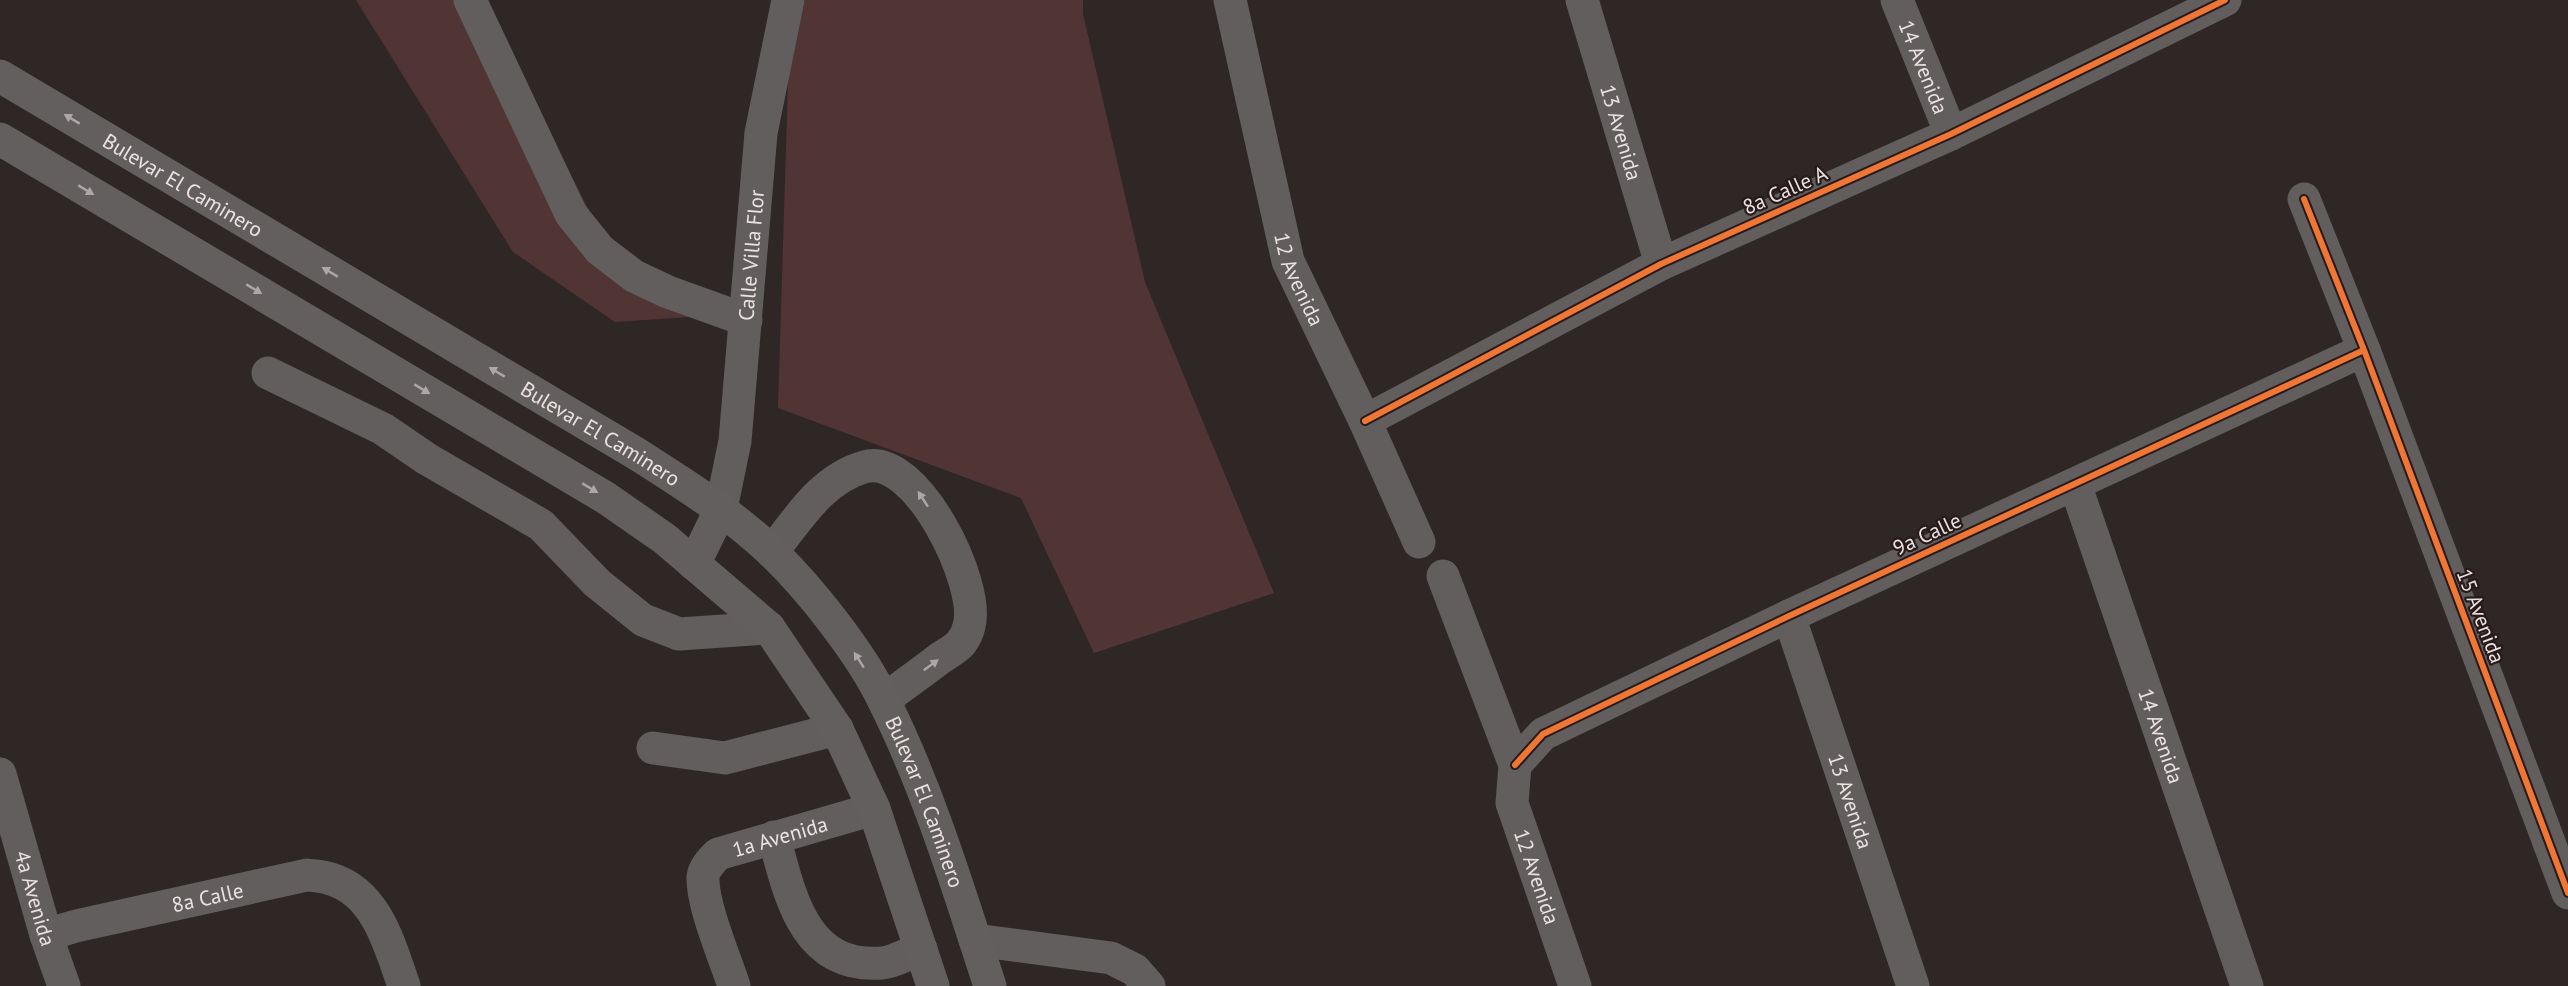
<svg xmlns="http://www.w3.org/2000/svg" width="2568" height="986" viewBox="0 0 2568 986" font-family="'PT Sans',sans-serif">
<rect width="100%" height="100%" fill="#2e2726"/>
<path fill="#513534" d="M356,0H482L605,242L690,317L615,322L513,252Z
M805,0H1083V14L1145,282L1274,593L1094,653L1021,498L778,408L788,82Z"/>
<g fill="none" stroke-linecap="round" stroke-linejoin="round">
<g stroke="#625e5e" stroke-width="33">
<path d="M470,0L571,214L600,250L634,276L668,292L746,320"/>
<path id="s1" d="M1230,0L1288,261L1365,421L1419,542"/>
<path id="s2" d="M1582,0L1661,264"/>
<path id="s3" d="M1897,0L1951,134"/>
<path d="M2304,199L2364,350L2568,893"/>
<path d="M268,373L383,429L427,459L541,525L597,583L643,620L679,634L769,628"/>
<path d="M1365,421L1661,264L1951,134L2225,0"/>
<path id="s4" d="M2075,484L2247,986"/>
<path id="s5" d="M721,509L735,441L761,133L788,0"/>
<path d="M772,552C798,519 822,479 864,467C916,451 981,585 969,626C968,631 964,639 961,643C956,649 946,654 939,659C921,673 902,686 884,700"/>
<path id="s6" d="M1443,576L1515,765L1512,803L1575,986"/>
<path id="s7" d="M1789,616L1913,986"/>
<path d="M653,748L725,758L837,729"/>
<path d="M1515,765L1543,734L1789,616L2364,350"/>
<path id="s8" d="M0,774L46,935L64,986"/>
<path d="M774,837C790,896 804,969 882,963C894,962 909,953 921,949"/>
<path id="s9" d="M46,935L76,926L307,875C315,876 323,876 331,879C377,893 390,946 404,986"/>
<path d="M975,940L1111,958L1135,970L1149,986"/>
<path id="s10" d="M734,986C725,958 702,905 703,877C704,868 712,860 718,854L874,809"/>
</g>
<g stroke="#645f5f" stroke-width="33">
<path id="s11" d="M0,76L637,454C684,484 732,514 773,553C811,590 861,653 884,701C929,791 959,891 990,986"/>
<path d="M0,139L606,498L665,539L769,628L837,729L874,809L933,986"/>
<path d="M694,564L721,509"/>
</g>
<defs>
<path id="cycleway" d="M2304,199L2364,350L2568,893
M1365,421L1661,264L1951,134L2225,0
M1515,765L1543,734L1789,616L2364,350"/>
</defs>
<use href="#cycleway" stroke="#271a1a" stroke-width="10"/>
<use href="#cycleway" stroke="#f07635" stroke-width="6"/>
</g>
<defs><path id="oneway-solid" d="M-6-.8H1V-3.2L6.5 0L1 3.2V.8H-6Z" transform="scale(1.5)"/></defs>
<g fill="#aea7a6">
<use href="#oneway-solid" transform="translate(72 119) rotate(-149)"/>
<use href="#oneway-solid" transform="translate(86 190) rotate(31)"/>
<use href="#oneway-solid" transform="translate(330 272) rotate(-149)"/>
<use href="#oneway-solid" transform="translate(254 289) rotate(31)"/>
<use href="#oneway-solid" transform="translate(497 372) rotate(-149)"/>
<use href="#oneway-solid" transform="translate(422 389) rotate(31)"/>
<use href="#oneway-solid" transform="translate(590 488) rotate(31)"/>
<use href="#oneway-solid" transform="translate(859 660) rotate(-122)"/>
</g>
<g fill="#ada7a6">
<use href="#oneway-solid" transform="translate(923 499) rotate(-123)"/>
<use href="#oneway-solid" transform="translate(931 665) rotate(-36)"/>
</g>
<g text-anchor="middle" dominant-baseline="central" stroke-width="4.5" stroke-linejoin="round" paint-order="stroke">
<g font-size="21" fill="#ebe2e1" stroke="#271a1a">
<text stroke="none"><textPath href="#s3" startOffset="72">14 Avenida</textPath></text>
<text stroke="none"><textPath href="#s2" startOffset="138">13 Avenida</textPath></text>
<text stroke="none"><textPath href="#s11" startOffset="213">Bulevar El Caminero</textPath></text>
<text transform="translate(1785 190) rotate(-24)">8a Calle A</text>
<text stroke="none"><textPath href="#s5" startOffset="256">Calle Villa Flor</textPath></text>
<text stroke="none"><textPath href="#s1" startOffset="288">12 Avenida</textPath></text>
<text stroke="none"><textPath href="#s11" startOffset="699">Bulevar El Caminero</textPath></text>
<text transform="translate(1927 534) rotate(-25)">9a Calle</text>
<text transform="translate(2481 616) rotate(69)">15 Avenida</text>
<text stroke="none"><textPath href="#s4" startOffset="266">14 Avenida</textPath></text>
<text stroke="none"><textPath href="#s7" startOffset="195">13 Avenida</textPath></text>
<text stroke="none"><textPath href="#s11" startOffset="1204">Bulevar El Caminero</textPath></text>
<text stroke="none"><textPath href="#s10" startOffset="206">1a Avenida</textPath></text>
<text stroke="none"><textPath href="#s6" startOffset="318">12 Avenida</textPath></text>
<text stroke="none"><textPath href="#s9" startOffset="166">8a Calle</textPath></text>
<text stroke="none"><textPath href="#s8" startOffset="129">4a Avenida</textPath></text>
</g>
</g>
</svg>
